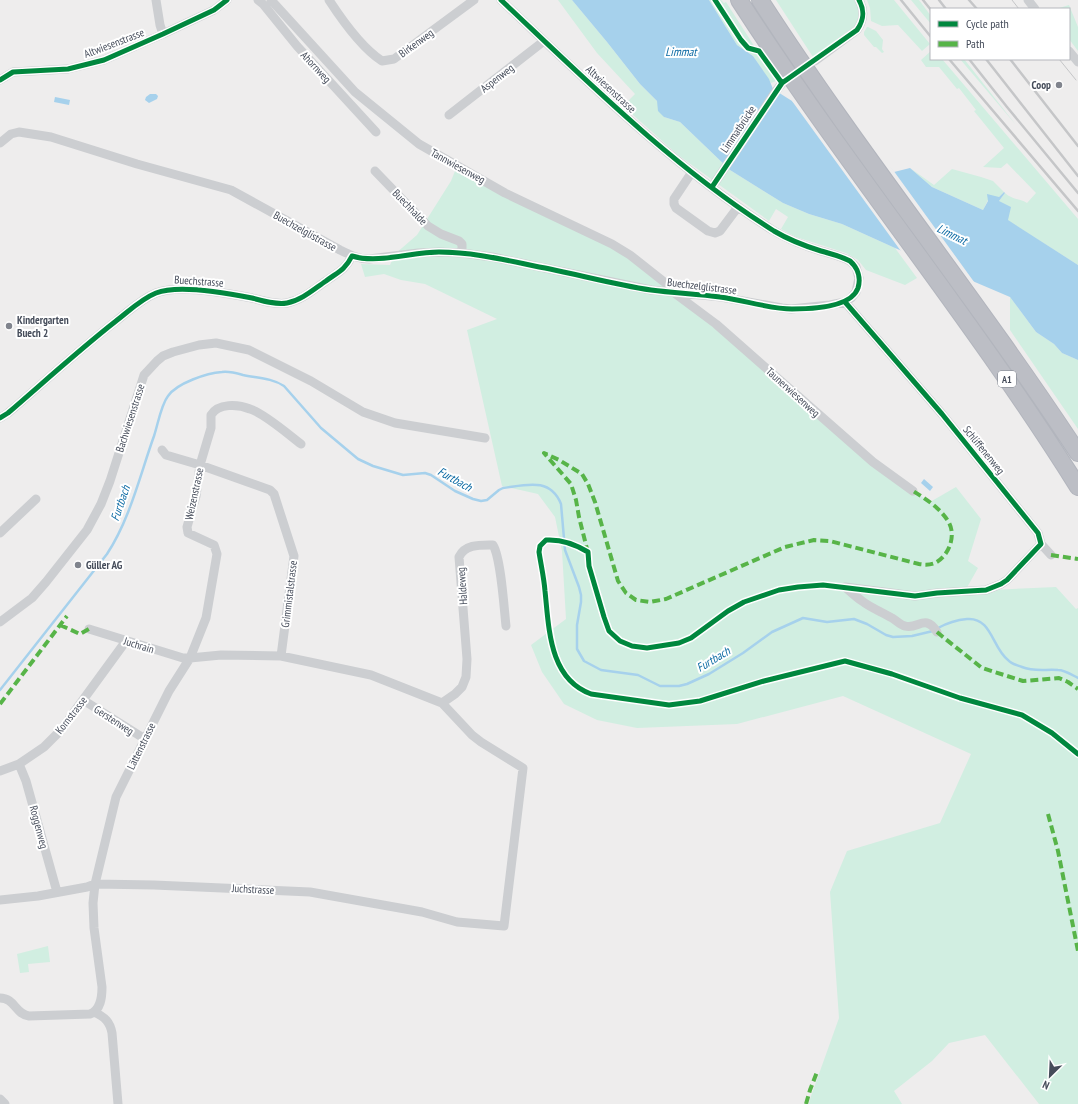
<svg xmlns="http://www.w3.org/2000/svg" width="1078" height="1104" viewBox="0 0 1078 1104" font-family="'PT Sans Narrow',sans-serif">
<rect width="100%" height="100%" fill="#eeeded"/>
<path fill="#d1eee1" d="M558,0H572L607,42L640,84L657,101L664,117L680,122L730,170L783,203L809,214L842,224L895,248L917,278L905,285L866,270L858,260L846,253L796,237L781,229L788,217L776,209L769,221L678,155L623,106L635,94L597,53Z
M709,0H721L724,3L726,2L758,52V55L776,81L771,83L753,56L737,45Z
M776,0H854C860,9 860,17 855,26L820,53L813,57Z
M867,0H894L930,44L922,51L898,25L882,26L871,21L870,8Z
M911,0H919L931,16V24Z
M1069,5L1078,27V51L1069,39V9H1056Z
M868,27L876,31L883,40L882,49L884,52L882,53L876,47H874L864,35V32L867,27Z
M931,51V59H942L1078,219V265L1007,220L999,201L1005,193C1013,200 1018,198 1027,203L1036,193L1007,163L1001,168L983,167L1004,148L974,111L976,110L959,88L957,89L939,67H926L921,60Z
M960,59H964L1016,125Z
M457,166L612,244L913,491L930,502L956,487L981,519L968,561L978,568L965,591L1056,587L1076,609L1078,608V1104H1039L985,1035L949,1043L932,1061L894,1091L902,1104H809L810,1099L839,1018L830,892L847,851L940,823L971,754L843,696L737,724L637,728L597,720L564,704L542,672L531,645L566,619L562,551L555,517L538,494L502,486L467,330L497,319L425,284L401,280L384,274L365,277L361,264L390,265L395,254L417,235L451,181Z
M910,168L934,185L952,169L981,177L993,181L1004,192L999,197L988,200L983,210L932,187Z
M1010,297L1036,332L1054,344L1062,353L1078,360V429L1010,330Z
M48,946L50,962L28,964L29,972L20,973L17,954Z"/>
<path fill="#a6d1ec" d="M572,0H709L737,45L753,56L769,79L773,89L792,101L834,136L890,167L894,172L910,168L932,187L983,210L988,201L987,194L999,197L1004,192L1005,193L999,201L1011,207L1008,220L1078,265V360L1062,353L1054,344L1036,332L1010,297L895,248L842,224L809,214L783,203L730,170L680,122L664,117L658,111L657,101L640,84L607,42Z
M150,94H156L158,96L157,99L149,103L145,100L146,97Z
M55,97L70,100L69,105L54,102Z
M924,479L933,487L930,491L921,483Z"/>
<path fill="#eeeded" d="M794,100L835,134L888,163L977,286L903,254L792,101Z"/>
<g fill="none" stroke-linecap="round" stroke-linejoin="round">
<path stroke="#a6d1ec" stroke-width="2.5" d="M938,628C947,623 956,620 967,619C992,617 992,648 1008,660C1011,664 1017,665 1022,667C1034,672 1046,669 1058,670C1065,670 1072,675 1078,678
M0,690L107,554C130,519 140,475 154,436C158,424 161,405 168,396C177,383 207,373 222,372C229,371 236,373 243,375C257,378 272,378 284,386L321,428L358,459L373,466L403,475L425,473L431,475L455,491L473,499L481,501L487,500L499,490L503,488C526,485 550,477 561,504L565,550L579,587L581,595V602L577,625V649L584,661L601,670L638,675L660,686H679L687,684L709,674L743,653L772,632L803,618L827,622L854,619L867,624L886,635L893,637L912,636L933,631"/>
<defs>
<path id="highway" d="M739,0C846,166 973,319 1078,487
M760,0C860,155 977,299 1078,453"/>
</defs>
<use href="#highway" stroke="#b2b5bd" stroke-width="18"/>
<path stroke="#ccced1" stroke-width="9" d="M156,0L160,25L163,34
M258,0L263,4L297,46L376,132
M271,0L355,92L419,144L505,193L612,244L630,255L668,285L673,292L716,324L873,462L913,491
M329,0C342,20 362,48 382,61L394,59L474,0
M1028,0L1035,9
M1069,51L1078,62
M815,61L857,30C864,20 865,11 859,0
M0,80L13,72L68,69L104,60L163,34L214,10L227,0
M449,115L544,41
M0,143L11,134L19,132L51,137L137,164L231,190L340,250C350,255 358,259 369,259L418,253L439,252L462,253L492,257L651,290L721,297L782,308L791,309L830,305L845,302L851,298L856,292L859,278L856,267L850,261C841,256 831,254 821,251C805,246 789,240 774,231C673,167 588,82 501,0
M375,171L428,226L441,234L459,241L462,244V253
M692,172L674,199V204L676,208L708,231L715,233L720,231L738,207
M712,187L776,91L783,82
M845,302L942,414L1038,533L1041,544L1051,555
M0,418L8,413C44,382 79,350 116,321C129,311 141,299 156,293C179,284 227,293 252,298C263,301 276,305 287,303C302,300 314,289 326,281C338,272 345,270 352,256
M162,450L166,455L200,465L270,490L274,494L294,556L281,656
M0,533L36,499
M845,587L915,596L937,593L986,590L1001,584L1007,580L1041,544
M845,587C851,592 856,597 862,601C871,608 882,612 892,618C896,620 900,625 905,626C918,630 925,613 937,632
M0,622L32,598L46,582L87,530L101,504L110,481L144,375L157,361L163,356L173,352L199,345L216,343L249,350L311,381L363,412L395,423L485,438
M89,629L183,658H190L206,618L217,554L214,545L188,533L187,527L196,496L200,465L211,428V415C218,403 238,404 250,409C264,413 289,435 301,444
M83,700L145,739
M442,703L455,694L462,687L466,677L467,659L459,557C465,544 480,545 493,545C501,558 504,608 506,626
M19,764L26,781L57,892
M0,771L19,764L44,747L61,730L126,641
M0,900L38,896L87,887L95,884L154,885L310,892L422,912L457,922L504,926L523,768L481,742L472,735L442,703L371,675L281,656L221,655L190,658L169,691L116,797L95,884L93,903L94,928L102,987C102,997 101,1010 90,1014L29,1016C15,1014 15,998 0,998
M94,1012C105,1017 110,1022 112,1033L118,1104
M0,1099L5,1104"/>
<use href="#highway" stroke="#bcbec5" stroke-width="16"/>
<path stroke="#c5c6c8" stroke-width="1" d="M1012,0L1019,9
M1059,59L1076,80"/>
<path stroke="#c5c6c8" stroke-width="2.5" d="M901,0L931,37
M923,0L931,10
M939,0L946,9
M969,0L977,9
M949,59L1078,211
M969,59L1007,107L1078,193
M986,59L1078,176
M1010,59L1078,146"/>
<path stroke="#57b448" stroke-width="4" stroke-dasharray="8 4" stroke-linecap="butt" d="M588,553L579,517L576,500L571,484L544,453L559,460L582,474L588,484L595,502L618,581L626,593L636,600L650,602L666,599L785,547L814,540L830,541L919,564C925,565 930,565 935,563C949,556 957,535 948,521C940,508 926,499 913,491
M1051,555L1078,559
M60,625L80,634L89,629
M937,632L943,637L982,668L1023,681L1059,678L1068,682L1078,689
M0,704L67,616
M1048,814L1058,851L1078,951
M806,1104L810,1090L817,1072"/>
<defs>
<path id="cycleway" d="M715,0L741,40L748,48L759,51L782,83
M0,80L13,72L68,69L104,60L163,34L214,10L227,0
M712,187L782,83L857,30C864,20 865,11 859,0
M845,302L942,414L1038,533L1041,544L1007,580L1001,584L986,590L937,593L915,596L823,585L798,587L779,590L744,602L728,611L691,638L679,643L647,648L632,646L620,641L609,631L604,617L589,566L588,552C575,544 562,539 546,540L540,546L539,552C541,565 544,578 545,591C549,628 549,679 591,694L669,705L700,701L764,681L845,661L892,674L960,698L1022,715L1052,733L1078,754
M0,418L8,413C44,382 79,350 116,321C129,311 141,299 156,293C179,284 227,293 252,298C263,301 276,305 287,303C302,300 314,289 326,281C338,272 345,270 352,256C378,264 412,252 439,252C477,252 513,262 550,269C584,276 617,285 651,290C674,293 697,294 720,297C743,300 770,309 792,309C810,309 851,308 858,288C861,278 858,268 850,261C841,256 831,254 821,251C805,246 789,240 774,231C673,167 588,82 501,0"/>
</defs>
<use href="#cycleway" stroke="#fff" stroke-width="8"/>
<use href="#cycleway" stroke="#00873e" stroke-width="5"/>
</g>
<g fill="#80848d" stroke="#fff" stroke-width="1.5">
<circle cx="1059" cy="85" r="4"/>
<circle cx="9" cy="326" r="4"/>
<circle cx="78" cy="565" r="4"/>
</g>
<g text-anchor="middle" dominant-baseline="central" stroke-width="4" stroke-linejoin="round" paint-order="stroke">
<rect fill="#fff" stroke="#7d828c" stroke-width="1" x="998" y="371" width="18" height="16" rx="3"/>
<g font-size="10" font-weight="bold" fill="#454c5a">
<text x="1007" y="379">A1</text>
</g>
<g font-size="11" fill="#454c5a" stroke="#fff">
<text transform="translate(114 43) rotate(-21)">Altwiesenstrasse</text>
<text transform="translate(416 43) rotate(-36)">Birkenweg</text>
<text transform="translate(316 67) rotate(47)">Ahornweg</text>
<text transform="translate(497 78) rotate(-38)">Aspenweg</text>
<text transform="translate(611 89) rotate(43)">Altwiesenstrasse</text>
<text transform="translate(738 129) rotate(-56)">Limmatbrücke</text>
<text transform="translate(458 166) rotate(29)">Tannwiesenweg</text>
<text transform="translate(410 207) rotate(46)">Buechhalde</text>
<text transform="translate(305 231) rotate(29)">Buechzelglistrasse</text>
<text transform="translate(199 281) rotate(4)">Buechstrasse</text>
<text transform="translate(702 286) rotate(7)">Buechzelglistrasse</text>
<text transform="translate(793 392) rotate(42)">Taunerwiesenweg</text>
<text transform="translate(130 418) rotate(-72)">Bachwiesenstrasse</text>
<text transform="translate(984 450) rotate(51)">Schliffenenweg</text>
<text transform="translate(194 494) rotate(-78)">Weizenstrasse</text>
<text transform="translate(462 586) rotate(-94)">Haldeweg</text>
<text transform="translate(289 594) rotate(-83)">Grimmistalstrasse</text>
<text transform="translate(139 645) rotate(17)">Juchrain</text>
<text transform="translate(71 715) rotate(-52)">Kornstrasse</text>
<text transform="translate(114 720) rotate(33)">Gerstenweg</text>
<text transform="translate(141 746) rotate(-64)">Lättenstrasse</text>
<text transform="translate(39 827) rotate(75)">Roggenweg</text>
<text transform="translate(253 889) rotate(3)">Juchstrasse</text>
</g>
<g font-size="11" font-weight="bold" fill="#454c5a" stroke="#fff" text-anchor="start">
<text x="1051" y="85" text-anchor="end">Coop</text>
<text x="17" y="320">Kindergarten<tspan x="17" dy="13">Buech 2</tspan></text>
<text x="86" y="565">Güller AG</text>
</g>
<g font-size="12" font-style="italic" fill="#0d6ba4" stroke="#fff">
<text x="681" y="51">Limmat</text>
<text transform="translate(952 234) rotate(26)">Limmat</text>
<text transform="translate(455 479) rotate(29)">Furtbach</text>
<text transform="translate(120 503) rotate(-71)">Furtbach</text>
<text transform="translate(713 659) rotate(-31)">Furtbach</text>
</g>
</g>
<rect x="930" y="8" width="140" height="52" fill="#ffffff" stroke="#b5b7bd"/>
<rect x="938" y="21" width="20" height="6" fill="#00873e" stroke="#b5b7bd"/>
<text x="966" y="28" font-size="12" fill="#454c5a">Cycle path</text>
<rect x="938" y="41" width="20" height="6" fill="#57b448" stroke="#b5b7bd"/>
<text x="966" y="48" font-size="12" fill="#454c5a">Path</text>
<g transform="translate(1050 1076) rotate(204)" stroke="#ffffff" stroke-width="3" paint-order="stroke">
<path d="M0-3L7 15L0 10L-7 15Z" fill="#454c5a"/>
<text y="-6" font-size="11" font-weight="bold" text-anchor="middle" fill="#454c5a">N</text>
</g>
</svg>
